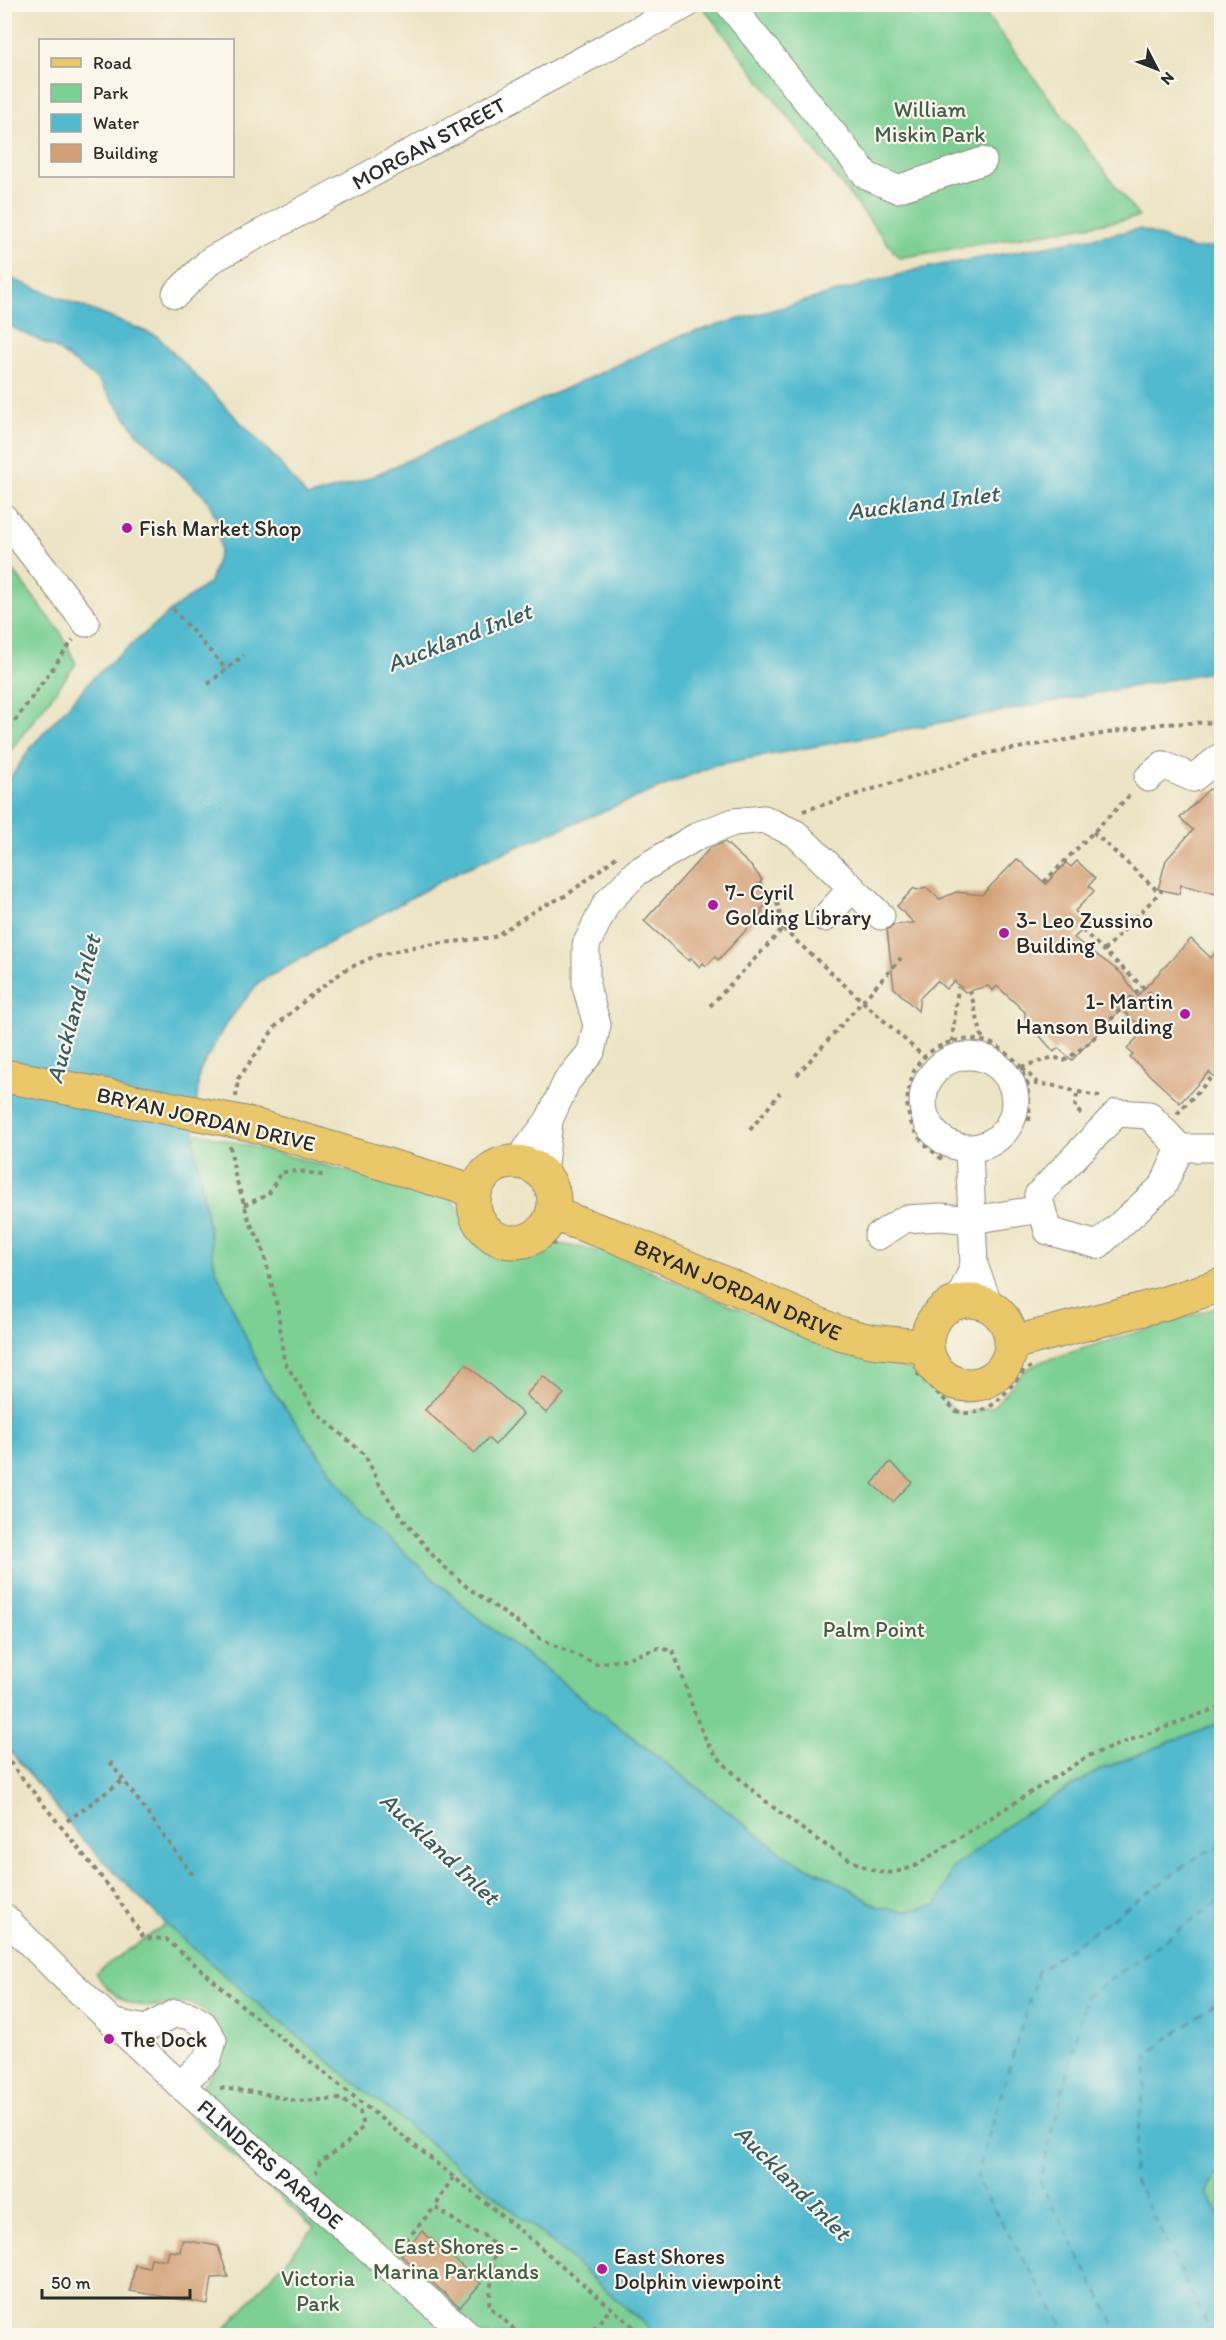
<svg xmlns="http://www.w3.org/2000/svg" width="1226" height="2340" viewBox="0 0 1226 2340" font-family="Itim,sans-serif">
<rect width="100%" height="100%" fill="#fbf7ec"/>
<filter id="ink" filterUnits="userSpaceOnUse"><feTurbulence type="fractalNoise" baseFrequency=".0167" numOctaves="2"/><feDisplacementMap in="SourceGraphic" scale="12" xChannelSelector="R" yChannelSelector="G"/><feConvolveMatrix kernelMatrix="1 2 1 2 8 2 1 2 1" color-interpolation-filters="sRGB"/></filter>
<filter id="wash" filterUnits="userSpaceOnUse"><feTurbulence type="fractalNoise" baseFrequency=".008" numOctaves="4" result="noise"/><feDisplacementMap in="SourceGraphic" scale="24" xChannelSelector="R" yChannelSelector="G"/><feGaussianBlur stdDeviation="1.35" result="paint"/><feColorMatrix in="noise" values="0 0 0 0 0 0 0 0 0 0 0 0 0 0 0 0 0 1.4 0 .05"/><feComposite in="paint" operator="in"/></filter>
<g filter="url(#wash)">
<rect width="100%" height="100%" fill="#ece4c4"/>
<path fill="#7bd094" stroke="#537e60" stroke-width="1.5" d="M701,5H979L1139,217L899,258Z
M5,560L61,633L76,664L5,758Z
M199,1133L452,1198L476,1240L511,1252L555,1243L613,1254L821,1345L909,1369L924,1378L956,1411L964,1413L993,1407L1025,1370L1043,1361L1221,1306V1722L1102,1769L952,1869L938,1905L906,1911L878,1907L842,1884L787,1857L472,1613L363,1516L264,1378L215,1268L194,1140Z
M166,1924L252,1999L542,2234L657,2335H220L314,2228L181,2108L208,2079L221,2060L216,2021L192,2003C146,2006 126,2015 95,1973Z
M1221,2168V2216L1205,2193Z"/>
<path fill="#51bacf" stroke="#3e727d" stroke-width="1.5" d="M1140,229L1193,249L1221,246V670L715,765L459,871L259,982L226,1024L199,1073L194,1140L215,1268L264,1378L363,1516L472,1613L787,1857L842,1884L878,1907L906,1911L937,1905L952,1869L1016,1819L1102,1769L1221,1722L1222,2168L1206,2193L1221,2216V2335H657L542,2234L252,1999L166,1924L82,1839L5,1745V786L32,746L95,676L173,609L210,582L220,550L218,522L207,499L138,434L98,380L55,348L5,324V276L157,336L278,461L307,497L362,481L683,335L919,269Z"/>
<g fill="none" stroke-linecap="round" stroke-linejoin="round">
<path stroke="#385d64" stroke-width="1.5" stroke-dasharray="8 6" stroke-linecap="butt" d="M1069,2336L976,2179L1038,1971L1203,1853L1222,1847
M1121,2336L1040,2182L1086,1997L1222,1899
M1213,2336L1132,2174L1149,2053L1222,1998"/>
</g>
<g id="blocks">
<path fill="#d39f74" d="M1209,789L1221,793V895L1181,885L1179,894L1158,889L1166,860L1193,830L1180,818Z
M725,842L753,868L762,880L757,886L771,899L761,910L763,912L718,960L715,957L706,966L703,963L700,967L691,958L689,961L644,921L710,848Z
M1017,859L1046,884L1066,863L1071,867L1077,861L1095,878L1089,886L1094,891L1075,911L1088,924L1074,938L1121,973L1137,996L1191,939L1211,958L1221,947V1084L1209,1072L1180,1103L1130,1057L1133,1054L1127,1049L1144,1030L1121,1009L1072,1060L1058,1048L1054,1052L1025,1019V1012L997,986L993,991L988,986L965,992L954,981L946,989L937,981L920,998L918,1011L894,988L887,930L893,925L914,923L897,906L914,888L916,890L926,887L940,899L956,892L982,895Z
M466,1364L523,1414L495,1445L488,1438L475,1453L425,1410Z
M543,1376L564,1394L546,1413L526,1395Z
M890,1462L912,1482L893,1502L872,1484Z
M422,2231L481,2283L460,2307L401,2255Z
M182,2240L218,2246L228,2277L212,2278L208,2304L130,2291L135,2265L149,2268L151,2258L167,2260L169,2251L180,2252Z"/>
</g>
</g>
<g filter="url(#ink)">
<use href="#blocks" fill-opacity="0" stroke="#8c8878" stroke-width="1.5"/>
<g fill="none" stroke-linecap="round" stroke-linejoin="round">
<defs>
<g id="minor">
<path d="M729,4L867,176L897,189L983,161"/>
<path id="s1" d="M176,294L211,260L687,4"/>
<path d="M4,518L86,623"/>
<path d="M1148,778L1163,765L1193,778L1222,756"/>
<path d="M825,918L852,888"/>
<circle cx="969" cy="1102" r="46"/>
<path d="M1180,1148L1163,1186L1098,1245L1048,1231L1038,1195L1117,1113L1149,1115L1180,1148H1222"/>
<path d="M969,1149L974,1265L989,1305"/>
<path d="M518,1161L549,1120L567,1081L591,1052L597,1025L586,986V945L606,904L637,872L699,835L734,822L764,819L796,834L881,916"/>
<path d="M543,1173L549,1121"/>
<path d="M878,1236L905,1219L941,1217L972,1220L1042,1209"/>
<path d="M959,1301L974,1265"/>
<path d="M4,1917L60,1973L180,2085L208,2059L213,2040L203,2024L190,2016L175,2013L146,2029L115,2023"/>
<path id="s2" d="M180,2085L469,2336"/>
</g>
<g id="major">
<path d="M4,1076L32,1081"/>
<path d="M250,1124L475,1191"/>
<circle cx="514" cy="1202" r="40"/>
<path id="s3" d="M553,1214L620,1238L839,1333L871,1341L927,1347"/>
<circle cx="969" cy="1343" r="42"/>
<path d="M1012,1343L1162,1304L1222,1285"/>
</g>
</defs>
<use href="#minor" stroke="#8c8878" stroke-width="29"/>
<use href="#major" stroke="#8c8878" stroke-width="35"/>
<path stroke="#8c8878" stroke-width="4" stroke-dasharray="4.5 4.5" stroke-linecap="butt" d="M173,609L226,669
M208,684L244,655
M4,736L73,640
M803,811L988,753L1161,724L1222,722
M1093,832L1159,892
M1044,882L1132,793
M759,883L776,898L783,929L924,1057
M1082,930L1160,1003
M1104,951L1162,890
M970,990L983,1041
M710,1006L783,929
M952,1042L958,987
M1021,1067L1054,1057L1064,1061L1089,1043L1142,986
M1022,1068L1038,1083
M797,1075L901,958
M1025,1085C1052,1080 1075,1094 1101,1096
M1077,1094L1075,1108L1083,1116
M236,1097L238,1079L276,1026L311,995L345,970L375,956L418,946L494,937L537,909L567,895L619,855
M1177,1114L1213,1076
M750,1130L780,1093
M230,1146L235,1175L250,1223L261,1243L278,1310L284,1361L316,1412L365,1455L379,1484L396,1510L435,1558L467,1587L541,1639L596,1664L625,1659L659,1648L673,1651C686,1682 693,1717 709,1745C727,1777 845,1867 880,1872C893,1874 904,1870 915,1866L1088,1756L1222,1706
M942,1159C920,1142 904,1123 908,1094C910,1087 911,1078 914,1071C929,1039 979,1029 1005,1052C1011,1057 1019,1062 1021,1069C1029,1086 1030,1104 1029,1123
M244,1205L268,1195L281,1172L299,1171L327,1176
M461,1214L476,1240L511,1252L556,1243
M917,1373L956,1411C990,1421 1005,1391 1025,1370L1031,1367
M4,1755L114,1893L144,1938L166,1939L254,2016L533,2241L644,2336
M110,1762L195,1878
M67,1821L123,1780
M220,2088L261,2093L296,2101L341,2099L360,2112L363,2127L346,2144L320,2162L316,2173
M453,2177L435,2207L467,2229L483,2235L495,2245L489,2306L521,2336
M400,2247L435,2207
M588,2336L611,2308"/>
<use href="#minor" stroke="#fff" stroke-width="27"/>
<use href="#major" stroke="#eac769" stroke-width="33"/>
<defs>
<path id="major-bridge" d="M32,1081L250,1124"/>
</defs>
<use href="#major-bridge" stroke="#8c8878" stroke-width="35" stroke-linecap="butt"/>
<use href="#major-bridge" stroke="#eac769" stroke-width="33"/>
</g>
</g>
<g fill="#b5179e" stroke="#fbf7ec" stroke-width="2">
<circle cx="127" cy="528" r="6"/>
<circle cx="713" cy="905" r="6"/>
<circle cx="1004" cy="933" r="6"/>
<circle cx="1185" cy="1014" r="6"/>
<circle cx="109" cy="2039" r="6"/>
<circle cx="602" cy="2269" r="6"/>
</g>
<g text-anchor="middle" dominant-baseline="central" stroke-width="4.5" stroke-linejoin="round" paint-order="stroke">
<g font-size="22" fill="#435d4a" stroke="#fbf7ec">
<text x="930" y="109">William<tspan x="930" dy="25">Miskin Park</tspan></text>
<text x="874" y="1629">Palm Point</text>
<text x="456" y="2246">East Shores -<tspan x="456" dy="25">Marina Parklands</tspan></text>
<text x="318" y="2278">Victoria<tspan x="318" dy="25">Park</tspan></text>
</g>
<g font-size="22" fill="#2b2b2b" stroke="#fbf7ec">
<text stroke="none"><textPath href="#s1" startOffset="296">MORGAN STREET</textPath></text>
<text transform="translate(206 1119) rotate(13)">BRYAN JORDAN DRIVE</text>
<text stroke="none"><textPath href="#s3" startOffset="200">BRYAN JORDAN DRIVE</textPath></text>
<text stroke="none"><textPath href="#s2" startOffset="120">FLINDERS PARADE</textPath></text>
</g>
<g font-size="22" fill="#2b2b2b" stroke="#fbf7ec" text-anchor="start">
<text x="139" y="528">Fish Market Shop</text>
<text x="725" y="892">7- Cyril<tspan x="725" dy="25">Golding Library</tspan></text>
<text x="1016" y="920">3- Leo Zussino<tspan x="1016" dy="25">Building</tspan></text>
<text x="1173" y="1001" text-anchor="end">1- Martin<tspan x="1173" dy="25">Hanson Building</tspan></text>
<text x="121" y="2039">The Dock</text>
<text x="614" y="2256">East Shores<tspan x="614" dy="25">Dolphin viewpoint</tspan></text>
</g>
<g font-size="24" font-style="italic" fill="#385d64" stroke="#fbf7ec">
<text transform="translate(923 502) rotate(-7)">Auckland Inlet</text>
<text transform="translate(459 637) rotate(-21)">Auckland Inlet</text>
<text transform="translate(73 1009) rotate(-75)">Auckland Inlet</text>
<text transform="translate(440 1848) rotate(43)">Auckland Inlet</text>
<text transform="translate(793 2182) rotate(45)">Auckland Inlet</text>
</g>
</g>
<rect width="1226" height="2340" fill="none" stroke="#fbf7ec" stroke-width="24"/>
<rect x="39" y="39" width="195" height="138" fill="#fbf7ec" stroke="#a8a59f" stroke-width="1.5"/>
<rect x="51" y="58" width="30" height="9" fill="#eac769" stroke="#a8a59f" stroke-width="1.5"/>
<text x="93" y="69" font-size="18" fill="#2b2b2b">Road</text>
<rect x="51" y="84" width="30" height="18" fill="#7bd094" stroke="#a8a59f" stroke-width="1.5"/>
<text x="93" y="99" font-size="18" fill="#2b2b2b">Park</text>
<rect x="51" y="114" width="30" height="18" fill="#51bacf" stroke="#a8a59f" stroke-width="1.5"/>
<text x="93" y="129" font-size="18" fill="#2b2b2b">Water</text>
<rect x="51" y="144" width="30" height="18" fill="#d39f74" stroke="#a8a59f" stroke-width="1.5"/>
<text x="93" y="159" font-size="18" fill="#2b2b2b">Building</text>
<g transform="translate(1157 69) rotate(132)" stroke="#fbf7ec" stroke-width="4.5" paint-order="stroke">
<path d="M0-4.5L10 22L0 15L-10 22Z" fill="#2b2b2b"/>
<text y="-9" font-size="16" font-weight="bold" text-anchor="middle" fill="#2b2b2b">N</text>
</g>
<path d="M42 2289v9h148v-9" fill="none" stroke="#2b2b2b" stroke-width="3"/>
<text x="51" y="2289" font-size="18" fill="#2b2b2b" stroke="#fbf7ec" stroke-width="4.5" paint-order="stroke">50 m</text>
</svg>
